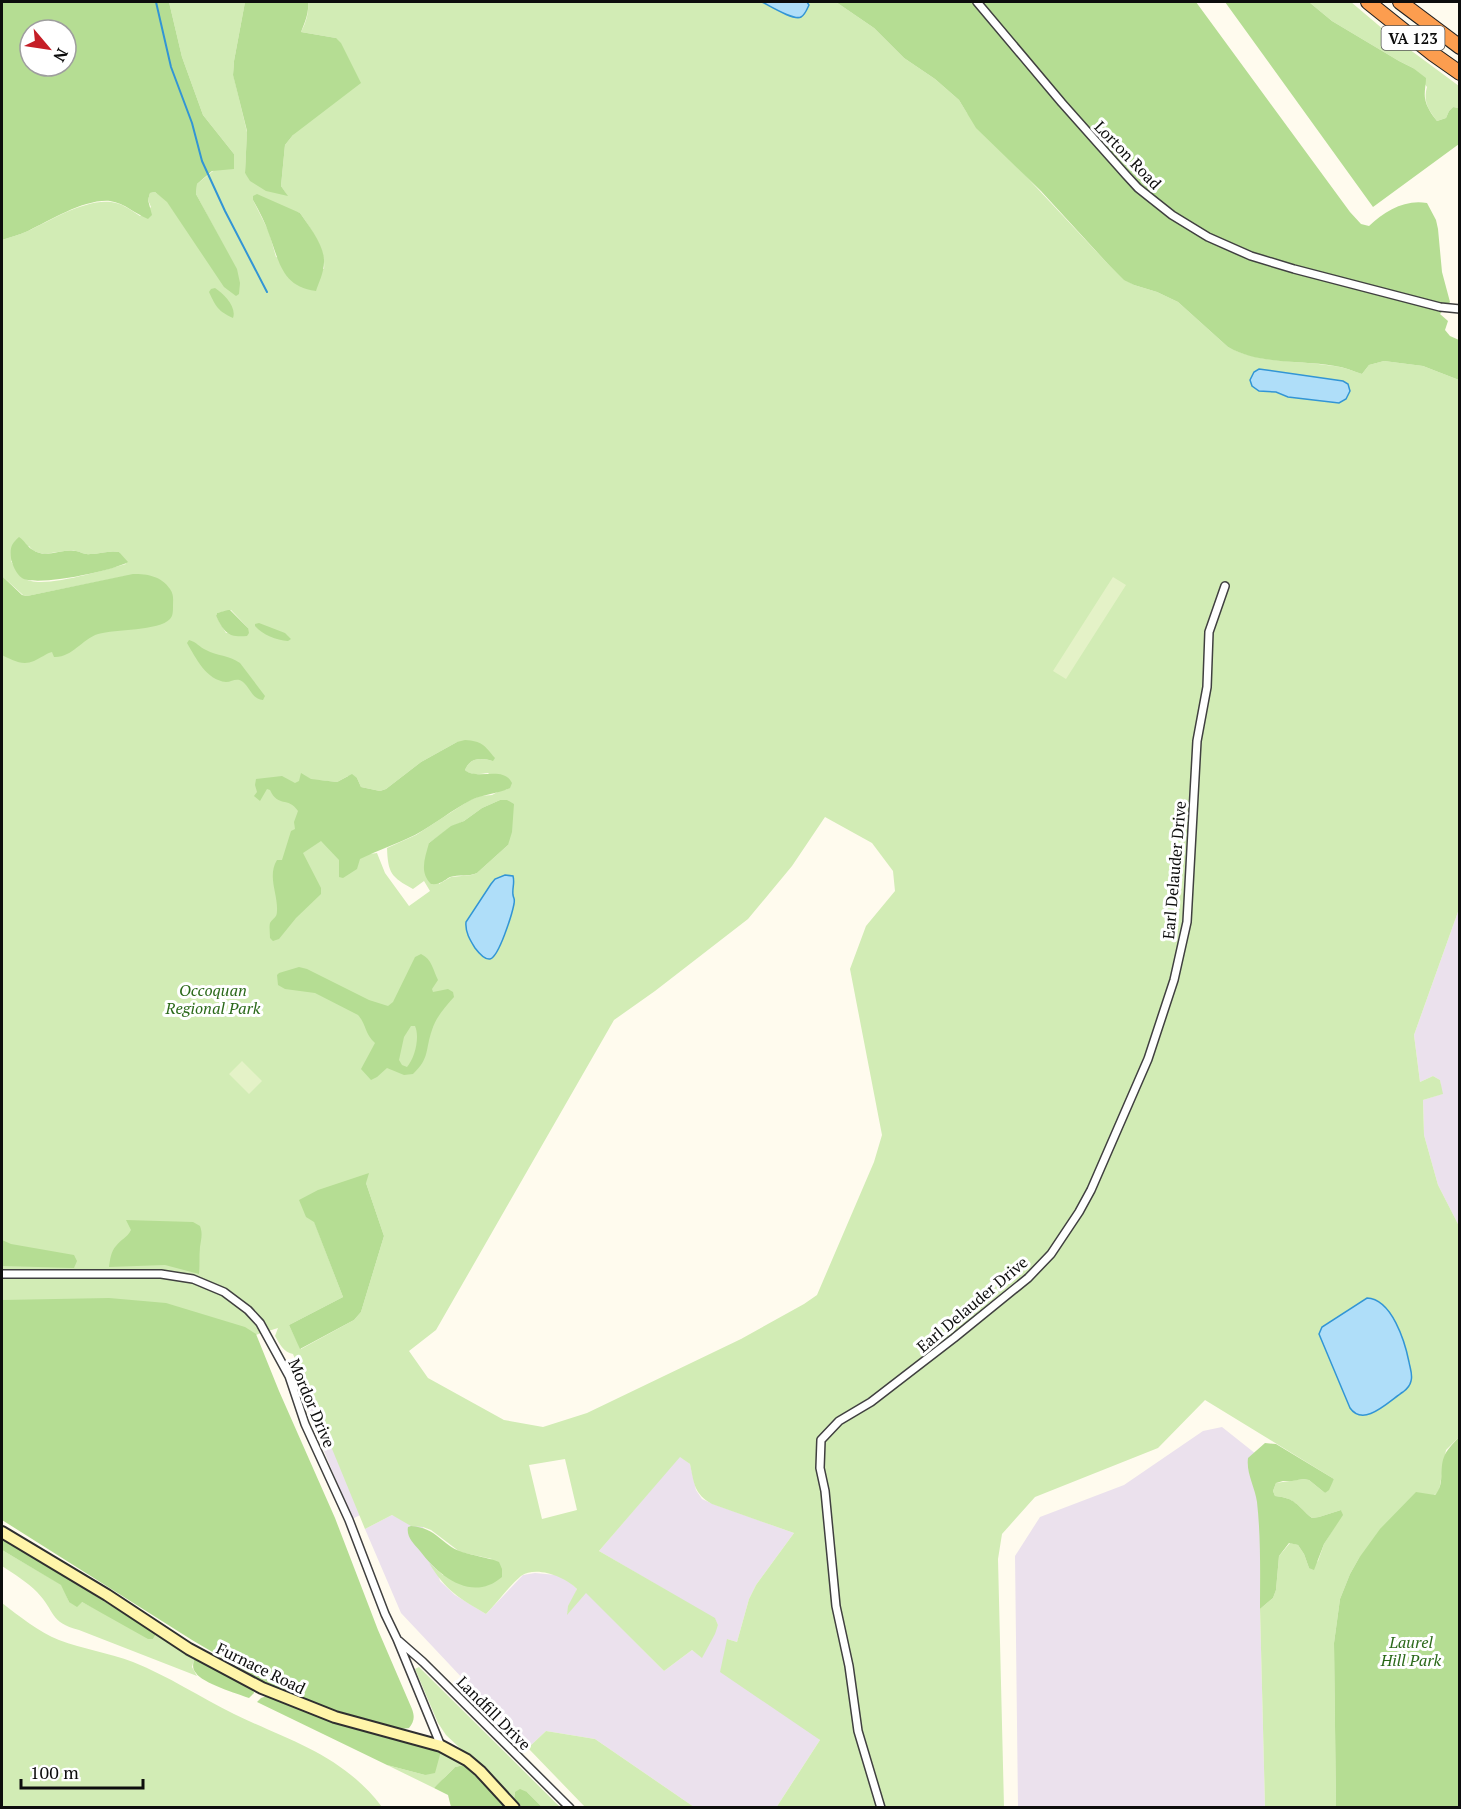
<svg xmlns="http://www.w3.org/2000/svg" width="1461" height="1809" viewBox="0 0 1461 1809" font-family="'PT Serif',serif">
<rect width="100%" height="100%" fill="#fffbee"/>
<path fill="#ebe1ed" d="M1459,909V1226L1438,1185L1424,1135L1423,1100L1442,1094L1440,1080L1433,1076L1420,1082L1414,1035Z
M339,1378L391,1500L352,1519L305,1405V1385Z
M1222,1427L1261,1458L1260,1609L1265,1807H1018L1015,1556L1040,1517L1124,1485L1203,1431Z
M680,1456L690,1464L696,1490L702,1499L713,1504L794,1533L756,1585L749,1599L737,1642L727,1639L820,1740L776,1808L694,1807L595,1739L546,1731L528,1748L401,1613L365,1529L392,1515L423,1527L440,1581L455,1595L486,1614L523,1575L535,1573L556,1575L569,1581L577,1589L567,1614L586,1592L664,1671L692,1650L702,1657L718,1625L715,1619L599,1551Z"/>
<path fill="#d2ecb5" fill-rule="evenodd" d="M169,2H245L234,61L233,74L247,132L245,173L287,195L281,186L285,145L293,135L336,38L301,32C306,22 309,13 308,2H836L874,28L904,58L935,79L959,100L967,113L1108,264L1124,279L1134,285L1157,292L1178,302L1228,347C1260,364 1299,360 1334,366C1344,367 1353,371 1362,374L1369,365L1384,361L1423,366L1459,380V909L1414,1035L1420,1082L1433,1076L1440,1080L1443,1094L1423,1100L1424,1135L1438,1185L1459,1226V1437L1446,1450L1439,1491L1359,1558L1350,1574L1340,1599L1334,1643L1336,1807H1265L1260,1609L1273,1598L1276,1590L1279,1556L1290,1543L1298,1545L1304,1554L1309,1568L1318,1561L1324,1544L1342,1515L1341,1510L1319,1517L1312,1518C1297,1506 1296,1498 1275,1496L1273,1491L1276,1483L1303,1479L1309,1480L1325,1493L1334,1479L1205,1400L1158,1448L1035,1497L1002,1534L998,1559L1004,1807L776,1808L820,1740L720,1672L727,1639L737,1642L749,1599L756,1585L794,1533L712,1504C694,1494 694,1483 690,1464L680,1457L599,1551L715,1618L718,1625L715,1634L702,1658L692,1650L664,1671L586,1593L567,1615L568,1606L577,1589C566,1577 536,1565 521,1576C509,1586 497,1603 486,1614C459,1598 446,1591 429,1563L443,1575L492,1559L460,1552L431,1530L423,1527L411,1526L392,1515L365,1529L293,1354C283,1352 280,1344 275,1336L278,1328L249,1337L2,1387V617L126,576L27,596L23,595L2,576V240C10,237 19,235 28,231C51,220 85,199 111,202C122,203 131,210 140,216L151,207L148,200L150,193L155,192L167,201L214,270L236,269L196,194L197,184L234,154L203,115L182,57ZM253,200L300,213C311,229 326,249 324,269L276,257L269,232ZM29,546C39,561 61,548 76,551C81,552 85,555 90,554C100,554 109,550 119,552L126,564C104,570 52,586 31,581C20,579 16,570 11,561ZM231,610L248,628L226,633L216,616L217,613ZM457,742L493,761C482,758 470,757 465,770C471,776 480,774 488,773L507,790H501L492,795L480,796L470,800L416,835L387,848C388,873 391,877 413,889L424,881L430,891L409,906L385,873L377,853L369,854L318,780L337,782L348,776L357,778L361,787L380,791L386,789L421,762ZM500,800L508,845L477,873L472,875L451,877L439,884L429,843L451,827L464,821L482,808ZM825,817L872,843L893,871L895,891L866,926L850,969L882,1135L874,1162L817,1295L804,1304L741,1339L587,1413L543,1427L504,1420L428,1378L409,1351L436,1330L614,1020L655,991L748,919L792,866ZM366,1183L384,1236L361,1312L354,1320L301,1349L289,1325L343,1297L314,1221ZM565,1459L577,1510L542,1519L529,1465Z
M1309,2H1351L1390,35L1459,86V108L1453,107L1449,111L1446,118L1437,121C1428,109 1423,102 1427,87L1413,68L1399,61L1332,21Z
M2,1550L62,1585L69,1602H82L153,1639L156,1634L194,1659L192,1667L197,1676L79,1630C49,1622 56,1612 37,1592C27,1582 14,1574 2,1566Z
M2,1603C19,1616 39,1632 59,1640C83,1649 109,1653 133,1662C168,1676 200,1697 234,1714C290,1741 343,1755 382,1807H2Z
M419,1667L560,1807H542L527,1792H515L514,1799L446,1735L438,1723L415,1669Z
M546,1731L595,1739L694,1807H585L528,1748Z
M441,1751L464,1765L455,1767C448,1775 441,1780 434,1788L387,1765L425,1775L437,1761Z"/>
<path fill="#b5dd93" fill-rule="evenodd" d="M2,2H169L182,57L203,115L234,154V169L212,171L197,184L196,194L237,269L240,283L239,294L236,296L224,287L167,202L155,192L150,193L148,200L152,215L148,219C135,214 125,203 110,201C84,199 51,220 28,231C19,235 10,237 2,240ZM30,30H66V66H30Z
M245,2H308C309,13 305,22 301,32L336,38L341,43L361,83L293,135L285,145L281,186L288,196L266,191L250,181L245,173L247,131L233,75L234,61Z
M836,2H1196L1350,212L1361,224L1369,226C1385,211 1405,199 1427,203L1436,220L1438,229L1442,272L1450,302L1440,314L1448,321L1445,330L1450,336L1459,340V380L1423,366L1384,361L1369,365L1362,374C1353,371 1344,367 1335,366C1299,360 1260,365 1228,347L1178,302L1157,292L1134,285L1124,280L1108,264L1041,191L976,128L959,100L935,79L904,58L874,28Z
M1225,2H1309L1332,21L1399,61L1413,68L1426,78C1426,85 1424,92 1425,98C1426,106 1432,115 1437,121L1446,118L1449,111L1453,107L1459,108V144L1373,207Z
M257,194L300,213C309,226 325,246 324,262C324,272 319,282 316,291C282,287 279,261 269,234C265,222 259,211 253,200V196Z
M215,288C224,294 237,307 233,318C218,311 216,307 209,292L211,289Z
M19,537C25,541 27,547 33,550C45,559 63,548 76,551C81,552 85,555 90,554C100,554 109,550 119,552L128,562C113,571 36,587 22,578C16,574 12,564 11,558C10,548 11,544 19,537Z
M133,574C148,574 161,576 170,589C174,595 173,599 173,606C173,611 173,616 170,619C159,631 115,629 98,634C82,639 72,658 54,657L52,652C45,654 41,658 34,661C22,666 12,660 2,655V576L22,595L27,596Z
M228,610H230L248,628L249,633L247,636C228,638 224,632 216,616L217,613Z
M259,623L285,633L291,639L288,641C276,640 263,635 255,626V624Z
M189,640C197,642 199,647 206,650C217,656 229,655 240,663L265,696L263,700C252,699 251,689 243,682C237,677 232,682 226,682C206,680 196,658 187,643Z
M465,740C482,741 484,745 495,758L493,761C482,758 470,757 465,770C478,781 503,765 512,783L510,788C498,794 483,794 471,800C452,810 435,824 415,835C397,844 378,850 360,859L357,869L343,878L339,877V860L321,841L303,853L321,888V894L296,918L279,939L273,941L270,938C270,933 269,927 270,923C273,918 277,918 277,911C278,894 267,876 277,860H282L291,831L295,829L294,822L298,811C288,796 278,808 270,790L267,789L260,801L254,796L257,792L255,785L256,779L282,776L295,783L299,781L301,773L311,779L337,782L352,774L357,778L361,787L380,791L386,789L421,762L457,742Z
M500,800H507L514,804L512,832L508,845L477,873C468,877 459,874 450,877C443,881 440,885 431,884C419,872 425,858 429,843L451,826L464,821L482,808Z
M421,954C432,959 433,970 438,980L432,989L433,992L448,989L453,992L454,997C445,1007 436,1017 432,1030C425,1050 430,1058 413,1074L404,1075L387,1068L377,1077L371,1080L361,1069L375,1043C364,1033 367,1025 358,1015L315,993L285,989L278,985L277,975L279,973L299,967L307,969L369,1000L388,1006L393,1002L415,957ZM411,1026H415C420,1037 415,1058 407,1067L402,1065L399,1060L404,1037Z
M369,1173L366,1183L384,1236L361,1312L354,1320L300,1349L289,1325L343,1297L314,1222L306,1217L299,1200L318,1190Z
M126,1220L193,1222L200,1226C203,1234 201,1239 200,1247C199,1256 200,1265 199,1274L165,1265L109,1267C110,1260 111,1251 116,1246C121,1239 127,1238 131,1230Z
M2,1240L11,1244L74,1255L77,1261L74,1268L2,1266Z
M109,1298L166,1303L245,1327L256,1334L279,1391L335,1518L378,1630L412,1709C415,1717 414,1722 409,1728L401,1729L327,1708L262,1681L192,1640L2,1520V1300Z
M1459,1437V1807H1336L1334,1643L1340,1599L1350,1574L1359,1558L1380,1529L1416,1492L1435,1495C1445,1485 1439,1469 1444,1457C1447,1449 1454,1443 1459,1437Z
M1265,1443L1276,1444L1334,1479L1329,1490L1325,1493L1309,1480L1303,1479L1292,1481H1283L1276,1483L1273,1491L1275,1496C1296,1498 1296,1505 1312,1518L1319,1517L1341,1510L1343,1515L1324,1544L1314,1570L1309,1568L1304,1554L1298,1545L1289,1543L1279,1556L1276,1590L1273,1598L1260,1609C1260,1574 1261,1538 1257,1502C1255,1487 1246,1473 1248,1458Z
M411,1526C438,1528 441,1545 462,1552C474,1556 487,1557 499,1562L502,1569V1577C472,1603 439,1576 420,1551C414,1544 406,1537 408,1527Z
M2,1537L156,1634L153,1639H148L82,1602L77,1607L69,1602L61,1585L2,1550Z
M194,1659L253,1689L254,1693L249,1698C238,1694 202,1683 196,1673C192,1669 193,1665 194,1659Z
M267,1696L338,1723L441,1751L435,1773L425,1775L387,1765L257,1702L261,1698Z
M464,1765L507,1807H451L448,1795L434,1788C441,1780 448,1775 455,1767Z
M520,1789L527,1792L542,1807H522L514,1799L515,1792Z"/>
<path fill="#e4f2c7" d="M1113,577L1126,585L1066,679L1053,671Z
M242,1061L262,1081L249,1094L229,1074Z"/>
<path fill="#afdef9" stroke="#3295d5" stroke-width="1.5" d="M762,2H807L809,5C807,9 805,15 801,17C794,21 770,6 762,2Z
M1259,369L1343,381L1348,384L1350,391L1346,399L1339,403L1288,397L1276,392L1259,391L1252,386L1250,380L1254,372Z
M505,875L513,876C515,883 512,888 513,895C514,900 515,898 514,904C512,914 499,957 490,959C484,960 478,952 475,948C470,940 465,932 466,922L491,884L495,879Z
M1367,1298C1392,1299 1405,1342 1409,1362C1410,1368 1413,1375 1411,1381C1410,1386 1407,1389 1403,1392C1389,1401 1364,1428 1350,1408L1319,1334L1322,1327Z"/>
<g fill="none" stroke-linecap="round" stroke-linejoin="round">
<path stroke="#3295d5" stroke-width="2" d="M156,2L171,67L192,123L202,161L225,211L267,292"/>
<defs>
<path id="street" d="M977,2L1062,103L1126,175L1138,188L1172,215L1208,237L1251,256L1294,269L1440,307L1460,309
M2,1274H161L193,1279L224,1292L248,1310L260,1323L289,1376L305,1424L349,1520L385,1614L397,1639L441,1746
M399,1641L423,1662L570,1808
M881,1808L858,1731L849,1666L836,1606L825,1491L820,1468L821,1440L839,1421L871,1402L954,1338L1028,1278L1051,1254L1079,1212L1091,1190L1148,1059L1174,980L1187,922L1197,741L1207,687L1209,632L1225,586"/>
<path id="secondary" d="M2,1532L107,1595L189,1649L262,1688L335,1717L441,1746L467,1760L480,1771L514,1808"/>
<path id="highway" d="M1368,2L1433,54L1460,73
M1400,2L1460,47"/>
</defs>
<use href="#street" stroke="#404040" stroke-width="10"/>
<use href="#secondary" stroke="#2f2f2f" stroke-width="14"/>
<use href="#highway" stroke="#1e1e1e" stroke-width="16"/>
<use href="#street" stroke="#fff" stroke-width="7"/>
<use href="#secondary" stroke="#fff5a9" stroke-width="10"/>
<use href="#highway" stroke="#fc9d4f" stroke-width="14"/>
</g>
<g text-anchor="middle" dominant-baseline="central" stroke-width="6" stroke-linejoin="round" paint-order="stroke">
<rect fill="#fff" stroke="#565656" stroke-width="1.5" x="1381.5" y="26" width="63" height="24" rx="4.5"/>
<g font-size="15" font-weight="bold" fill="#0d0d0d">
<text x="1413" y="38">VA 123</text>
</g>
<g font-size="16" fill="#0d0d0d" stroke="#fff">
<text transform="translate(1128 155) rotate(46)">Lorton Road</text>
<text transform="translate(1174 870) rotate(-85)">Earl Delauder Drive</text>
<text transform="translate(972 1304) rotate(-40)">Earl Delauder Drive</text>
<text transform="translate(312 1403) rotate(67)">Mordor Drive</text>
<text transform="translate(261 1668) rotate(26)">Furnace Road</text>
<text transform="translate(494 1713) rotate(45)">Landfill Drive</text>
</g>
<g font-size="16" font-style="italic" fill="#2b691a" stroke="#fff">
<text x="213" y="990">Occoquan<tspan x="213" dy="18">Regional Park</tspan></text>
<text x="1411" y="1642">Laurel<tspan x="1411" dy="18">Hill Park</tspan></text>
</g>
</g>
<rect width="1461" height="1809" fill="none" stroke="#0d0d0d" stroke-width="6"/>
<g transform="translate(48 48) rotate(119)"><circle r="28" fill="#ffffff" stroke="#9e9e9e" stroke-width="1.5"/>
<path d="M0-4.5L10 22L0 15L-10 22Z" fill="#c51e27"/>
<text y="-9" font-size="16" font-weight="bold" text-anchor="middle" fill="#0d0d0d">N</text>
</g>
<path d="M21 1779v9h122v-9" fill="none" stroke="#0d0d0d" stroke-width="3"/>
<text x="30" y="1779" font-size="18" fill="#0d0d0d" stroke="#ffffff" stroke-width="4.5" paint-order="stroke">100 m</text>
</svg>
